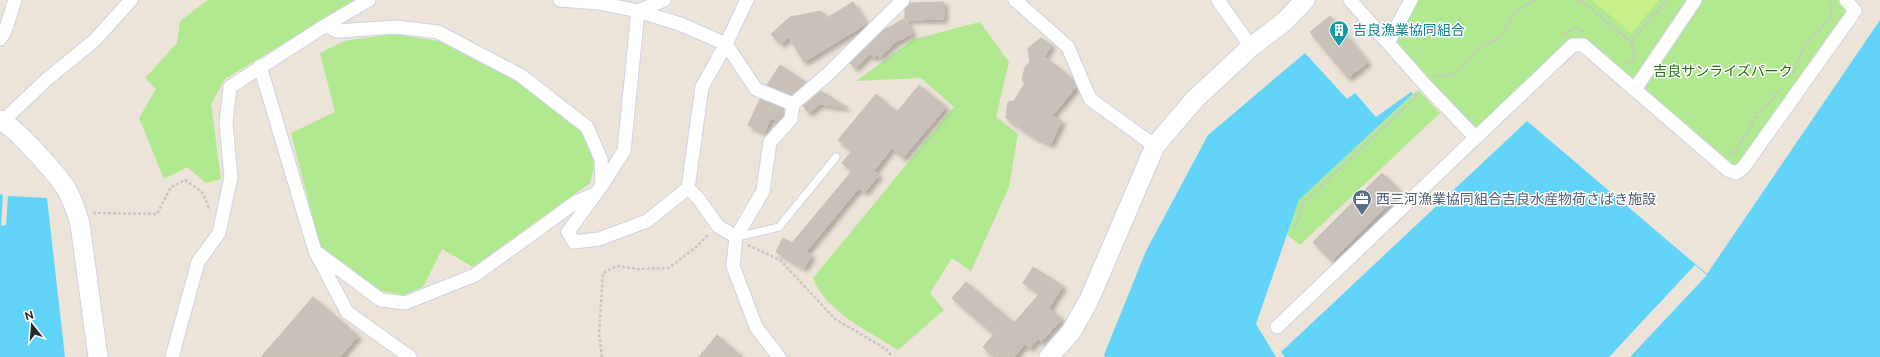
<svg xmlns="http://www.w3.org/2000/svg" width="1880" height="357" viewBox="0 0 1880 357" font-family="'Public Sans','Noto Sans JP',sans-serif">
<defs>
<filter id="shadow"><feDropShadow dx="3.5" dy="3.5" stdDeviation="2" flood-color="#0004"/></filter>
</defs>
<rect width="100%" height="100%" fill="#ede4d9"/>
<path fill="#b0e990" d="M208,0H355L225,79L211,104L221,179L206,183L187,167L164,179L139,118L156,89L145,78L177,43L180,21Z
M1411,0H1846L1855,11L1736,173L1583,45L1475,137L1388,43Z
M980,22L1009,62L996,117L1018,134L1009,187L971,271L952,258L930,293L944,310L898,350C870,332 825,311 813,278L954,107L921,78L856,81L914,39Z
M393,34L439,41L516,81L580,128L595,164L590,183L473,267L442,249L423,287L404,295L381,291L363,281L320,246L291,133L335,112L320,53L344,41Z
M1418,90L1440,113L1300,245L1287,235L1299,200Z"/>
<path fill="#c8f18b" d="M1592,0H1659L1631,33Z"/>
<path fill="#62d4f9" d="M1880,20V357H1285L1281,352L1527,121L1707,274Z
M1305,53L1347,99L1355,93L1376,117L1411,92L1413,94L1299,200L1256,324L1276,357H1105L1104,355L1146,251L1208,135Z
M0,194L3,195L1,226L6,225L8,196L47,198L65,357H0Z"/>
<path fill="#ede4d9" d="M1695,265L1707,275L1630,357H1609Z"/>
<path fill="#c8c1b9" stroke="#c8c0b3" filter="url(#shadow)" d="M853,2L866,24L804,62L789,37L781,44L771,34L790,17L821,11V13H824L825,19Z
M944,2V19L905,20V9L910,3Z
M1330,16L1368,62L1348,78L1310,32Z
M904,19L913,33L896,42L880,57L877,55L874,58L870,54L855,68L850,63L884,30Z
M1041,38L1052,45L1044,57L1061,69L1073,80L1076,87L1052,116L1062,121L1051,144L1033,136L1006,118L1008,102L1014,101L1025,83L1022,80L1025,67L1030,62L1028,48Z
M780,65L806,82L791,95L767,85Z
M919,85L946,107L903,158L892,148L874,171L879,175L865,192L859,188L806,252L812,255L804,268L776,252L783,238L792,243L852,171L842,163L852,151L838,140L876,94L897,112Z
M821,91L848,108L820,104L809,113L803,106Z
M760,99L784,109L782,117L778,121L771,118L764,132L748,125Z
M1382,173L1401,192L1332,261L1313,242Z
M1033,267L1063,286L1049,308L1062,319L1041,342L1038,339L1030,348L1025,344L1014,357H994L983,347L994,334L952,298L966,282L1014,323L1040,293L1023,283Z
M313,297L358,336L340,357H261Z
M717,335L742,357H699Z"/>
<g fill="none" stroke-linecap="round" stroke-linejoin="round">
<defs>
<path id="lane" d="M737,237L779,227L836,157"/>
<path id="street" d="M560,0L599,3L638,11L664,0
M1015,0L1068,47L1090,99L1155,146
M1218,0L1251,47
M1350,0L1427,87L1475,137
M326,25L337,31L396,27L438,32L520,75L587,127L601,159L602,185L568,232L574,242L599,239L647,221L688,188L702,87L726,44L747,0
M0,39L5,31L15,0
M1388,43L1411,0
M260,66L315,251L347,312L410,357
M1635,89L1695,0
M3,121L46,80L95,40L131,0
M602,185L624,151L638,11L680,24L726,44L756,89L793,104
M688,188L698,198L718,226L736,237
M319,254L381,300L405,303L475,275L576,202L595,194
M1277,327L1573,45H1583L1728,170L1736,173L1743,168L1855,11L1846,0
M172,357L198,262L219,233L231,177L226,123L230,87L326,25L369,0
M779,357L756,327L733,266L736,237L763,191L770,142L791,119L793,104L828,74L903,0"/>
<path id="secondary" d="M0,120C15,127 53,170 63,184C72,196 76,211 80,224L98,357
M1049,357L1071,332L1089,300L1155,146L1195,99L1251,47L1284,22L1305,0"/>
</defs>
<use href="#lane" stroke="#ced3e4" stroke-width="9"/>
<use href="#street" stroke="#ced3e4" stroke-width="15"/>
<use href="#secondary" stroke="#ced3e4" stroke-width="21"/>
<path stroke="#c7c7c7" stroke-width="2.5" stroke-dasharray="3 2" stroke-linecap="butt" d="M1580,0L1631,42L1667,0
M1564,34L1576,27L1585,32
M1626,64L1634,61L1635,52L1631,42
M1793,73L1805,45L1831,17L1830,0
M1434,75C1464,79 1462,59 1481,47C1490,42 1498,40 1504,32C1510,25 1511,14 1519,8C1524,5 1530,4 1535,0
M1729,153H1734L1752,125L1756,113L1764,107L1782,88
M93,213L157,214L171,187L185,180L202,192L210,210
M1295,228L1304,202L1418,95
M748,245L780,260L835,319L886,349L892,357
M602,357L599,334L603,273L617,266L637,269L669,268L696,247L708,235"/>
<use href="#lane" stroke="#fff" stroke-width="7"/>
<use href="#street" stroke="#fff" stroke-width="13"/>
<use href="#secondary" stroke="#fff" stroke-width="19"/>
</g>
<defs>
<symbol id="building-pin" viewBox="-11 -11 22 30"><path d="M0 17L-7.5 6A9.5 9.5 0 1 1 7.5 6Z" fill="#0f9aa8" stroke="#fff"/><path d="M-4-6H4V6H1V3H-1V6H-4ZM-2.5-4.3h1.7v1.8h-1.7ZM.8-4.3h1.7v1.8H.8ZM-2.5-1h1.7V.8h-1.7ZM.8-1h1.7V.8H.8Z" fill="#fff"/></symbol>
<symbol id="office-pin" viewBox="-11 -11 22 30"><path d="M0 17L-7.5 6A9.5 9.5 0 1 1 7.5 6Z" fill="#5c6f8a" stroke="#fff"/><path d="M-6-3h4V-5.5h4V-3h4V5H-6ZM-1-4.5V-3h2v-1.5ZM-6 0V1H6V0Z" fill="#fff"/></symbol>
</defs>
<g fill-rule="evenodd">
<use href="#building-pin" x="1328" y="19" width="22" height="30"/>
<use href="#office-pin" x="1351" y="188" width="22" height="30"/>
</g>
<g text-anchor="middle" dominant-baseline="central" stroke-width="3" stroke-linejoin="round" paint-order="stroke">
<g font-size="14" fill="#0d838f" stroke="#fff" text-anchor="start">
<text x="1353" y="30">吉良漁業協同組合</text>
</g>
<g font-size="14" fill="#276c13" stroke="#fff">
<text x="1723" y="71">吉良サンライズパーク</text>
</g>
<g font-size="14" fill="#4e5e75" stroke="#fff" text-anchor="start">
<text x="1376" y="199">西三河漁業協同組合吉良水産物荷さばき施設</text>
</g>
</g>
<g transform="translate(32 325) rotate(343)" stroke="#ffffff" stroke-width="3" paint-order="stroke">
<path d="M0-3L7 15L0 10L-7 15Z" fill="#292929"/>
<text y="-6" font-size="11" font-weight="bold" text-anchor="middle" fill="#292929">N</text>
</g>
</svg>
